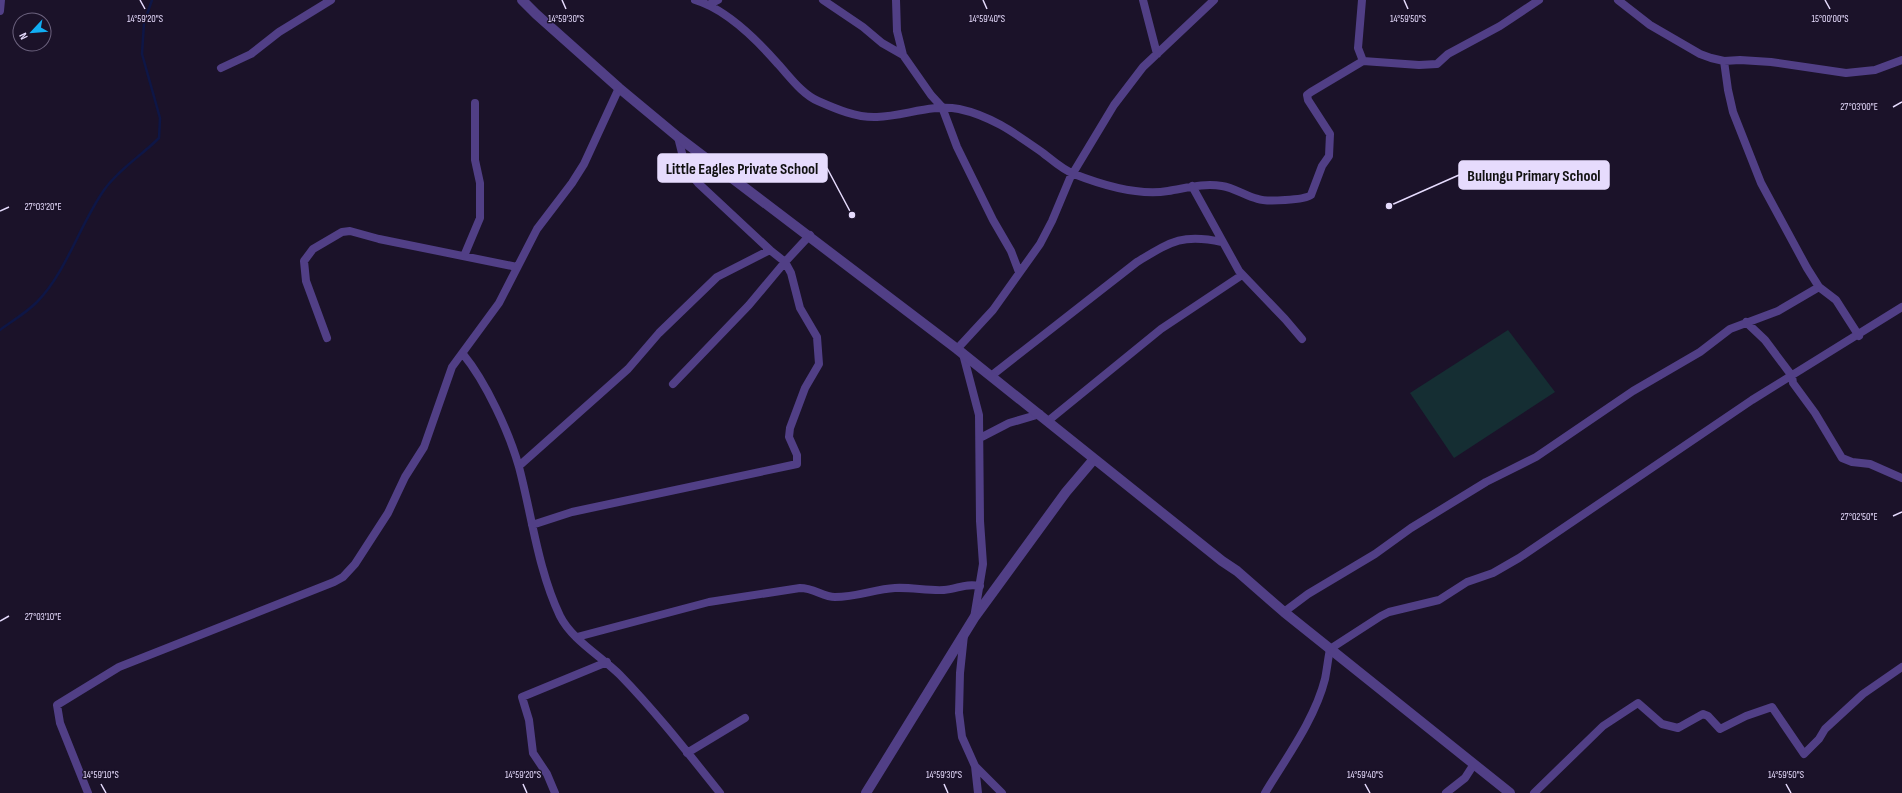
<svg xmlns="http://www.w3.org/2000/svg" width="1902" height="793" viewBox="0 0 1902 793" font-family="'Sofia Sans Condensed',sans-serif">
<rect width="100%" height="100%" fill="#1b1229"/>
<path fill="#152e33" d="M1508,330L1555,392L1454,458L1410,393Z"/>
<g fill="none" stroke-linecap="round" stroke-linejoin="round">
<path stroke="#0e1646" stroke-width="2.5" d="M0,330C12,321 26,313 37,302C67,271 79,226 104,190C119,169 141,156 159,138L160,118L142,54L144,23L152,0"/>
<path stroke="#513f86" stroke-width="8" d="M695,0C726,9 757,40 778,64C790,77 802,94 818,101C836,109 857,118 877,117C905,116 931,104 959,109C992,116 1016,134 1043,153C1052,160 1063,170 1074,174C1102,185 1138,196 1168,191C1187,188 1203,183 1222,186C1235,188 1245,196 1258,199C1266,202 1305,200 1311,195L1322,166L1329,156L1330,134L1308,100L1307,95L1311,92L1363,61L1419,65L1437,64L1448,54L1500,26L1539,0
M823,0L863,27L882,43L903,55
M896,0L897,31L903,55L931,95L942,107L957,147L993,220L1011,251L1019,272
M1143,0L1157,54
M1362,0L1358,48L1363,61
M1618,0L1650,25L1700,54L1711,58L1724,61L1740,60L1771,62L1846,73L1875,70L1902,60
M708,5L718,0
M0,11L1,0
M1724,61L1728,90L1733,112L1761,183L1807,268L1819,287L1836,300L1859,336
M221,68L251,54L279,32L331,0
M678,137L686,169L698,183L770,250
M1192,186L1239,271L1285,319L1302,339
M464,256L480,218V183L475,160V103
M1746,322L1765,340L1792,376L1793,383L1815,413L1842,458L1852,462L1870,464L1902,478
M327,338L306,281L304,261L313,249L342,232L350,231L379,239L517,267
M957,349L993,310L1040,244L1052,221L1070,178L1114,105L1143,67L1214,0
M463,354C486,382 509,432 519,467C532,516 538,570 560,616C572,640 601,656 620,675C656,712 688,753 720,793
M963,354L979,415L980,521L983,564L974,618
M991,376L1137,262C1170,242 1182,233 1222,242
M1048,421L1161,329L1242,275
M980,438L1009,423L1040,414
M519,466L628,369L659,333L717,277L770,250L785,262L810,235
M532,525L572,512L797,464V455L789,437L790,428L805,388L819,364L817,337L800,308L791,273L785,262L749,305L673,384
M1284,612L1308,594L1375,554L1411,528L1486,482L1536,457L1633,391L1700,352L1730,329L1778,311L1819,287
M964,635L960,673L959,713L962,737L975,766L978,793
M577,637L709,602L800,588C814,588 823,597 835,597C857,597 875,589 895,588C911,587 928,591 944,590C958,589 965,583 980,586
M687,753L745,718
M975,766L1002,793
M88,793L60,723L57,705L119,667L334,582L343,577L355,564L388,513L405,477L424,447L452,367L499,303L537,229L572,183L584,164L619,88
M555,793L547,774L533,753L529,720L522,697L607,662
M1265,793C1286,758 1315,719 1325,679C1327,669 1328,659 1330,649L1381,616L1389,612L1439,600L1467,582L1493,573L1519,558L1752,400L1902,307
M1446,793L1465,778L1474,764
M1534,793L1603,726L1638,703L1662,724L1678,728L1703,714L1708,716L1720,729L1746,716L1772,707L1804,754L1819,739L1825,729L1863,694L1902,667"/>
<path stroke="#513f86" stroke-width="10" d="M522,0L536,14L619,88L678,137L957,349L1222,561L1237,571L1284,612L1510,793
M866,793L974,618L1066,492L1094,459"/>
</g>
<path fill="none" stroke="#e6dbfd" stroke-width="1.5" d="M140,0L145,9M562,0L566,9M983,0L987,9M1404,0L1408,9M1825,0L1830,9M1893,107L1902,102M0,211L9,207M1893,516L1902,512M0,621L9,616M101,784L106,793M523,784L527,793M944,784L948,793M1365,784L1370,793M1786,784L1791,793"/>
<g font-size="10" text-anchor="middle" fill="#e6dbfd" stroke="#1b1229" stroke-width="3" stroke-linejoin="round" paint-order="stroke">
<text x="145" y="22">14°59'20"S</text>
<text x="566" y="22">14°59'30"S</text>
<text x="987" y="22">14°59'40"S</text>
<text x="1408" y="22">14°59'50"S</text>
<text x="1830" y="22">15°00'00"S</text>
<text x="1859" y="110">27°03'00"E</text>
<text x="43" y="210">27°03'20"E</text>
<text x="1859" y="520">27°02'50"E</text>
<text x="43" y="620">27°03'10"E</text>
<text x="101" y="778">14°59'10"S</text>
<text x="523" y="778">14°59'20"S</text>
<text x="944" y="778">14°59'30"S</text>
<text x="1365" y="778">14°59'40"S</text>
<text x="1786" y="778">14°59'50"S</text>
</g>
<path fill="none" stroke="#e6dbfd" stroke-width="1.5" d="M852 215L827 168M1389 206L1459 175"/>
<g fill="#e6dbfd" stroke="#1b1229" stroke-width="1.5">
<circle cx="852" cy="215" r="4"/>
<circle cx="1389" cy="206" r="4"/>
</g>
<g fill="#e6dbfd" stroke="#e6dbfd" stroke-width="1.5">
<rect x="658" y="154" width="169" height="28" rx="4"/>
<rect x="1459" y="161" width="150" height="28" rx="4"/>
</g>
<g font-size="16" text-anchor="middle" font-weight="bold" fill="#111">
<text x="742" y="174">Little Eagles Private School</text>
<text x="1534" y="181">Bulungu Primary School</text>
</g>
<g transform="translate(32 32) rotate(244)"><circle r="19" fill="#1b1229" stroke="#6c627e"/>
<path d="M0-3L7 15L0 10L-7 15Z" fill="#11aef4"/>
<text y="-6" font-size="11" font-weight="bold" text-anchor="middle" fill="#e6dbfd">N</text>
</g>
</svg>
